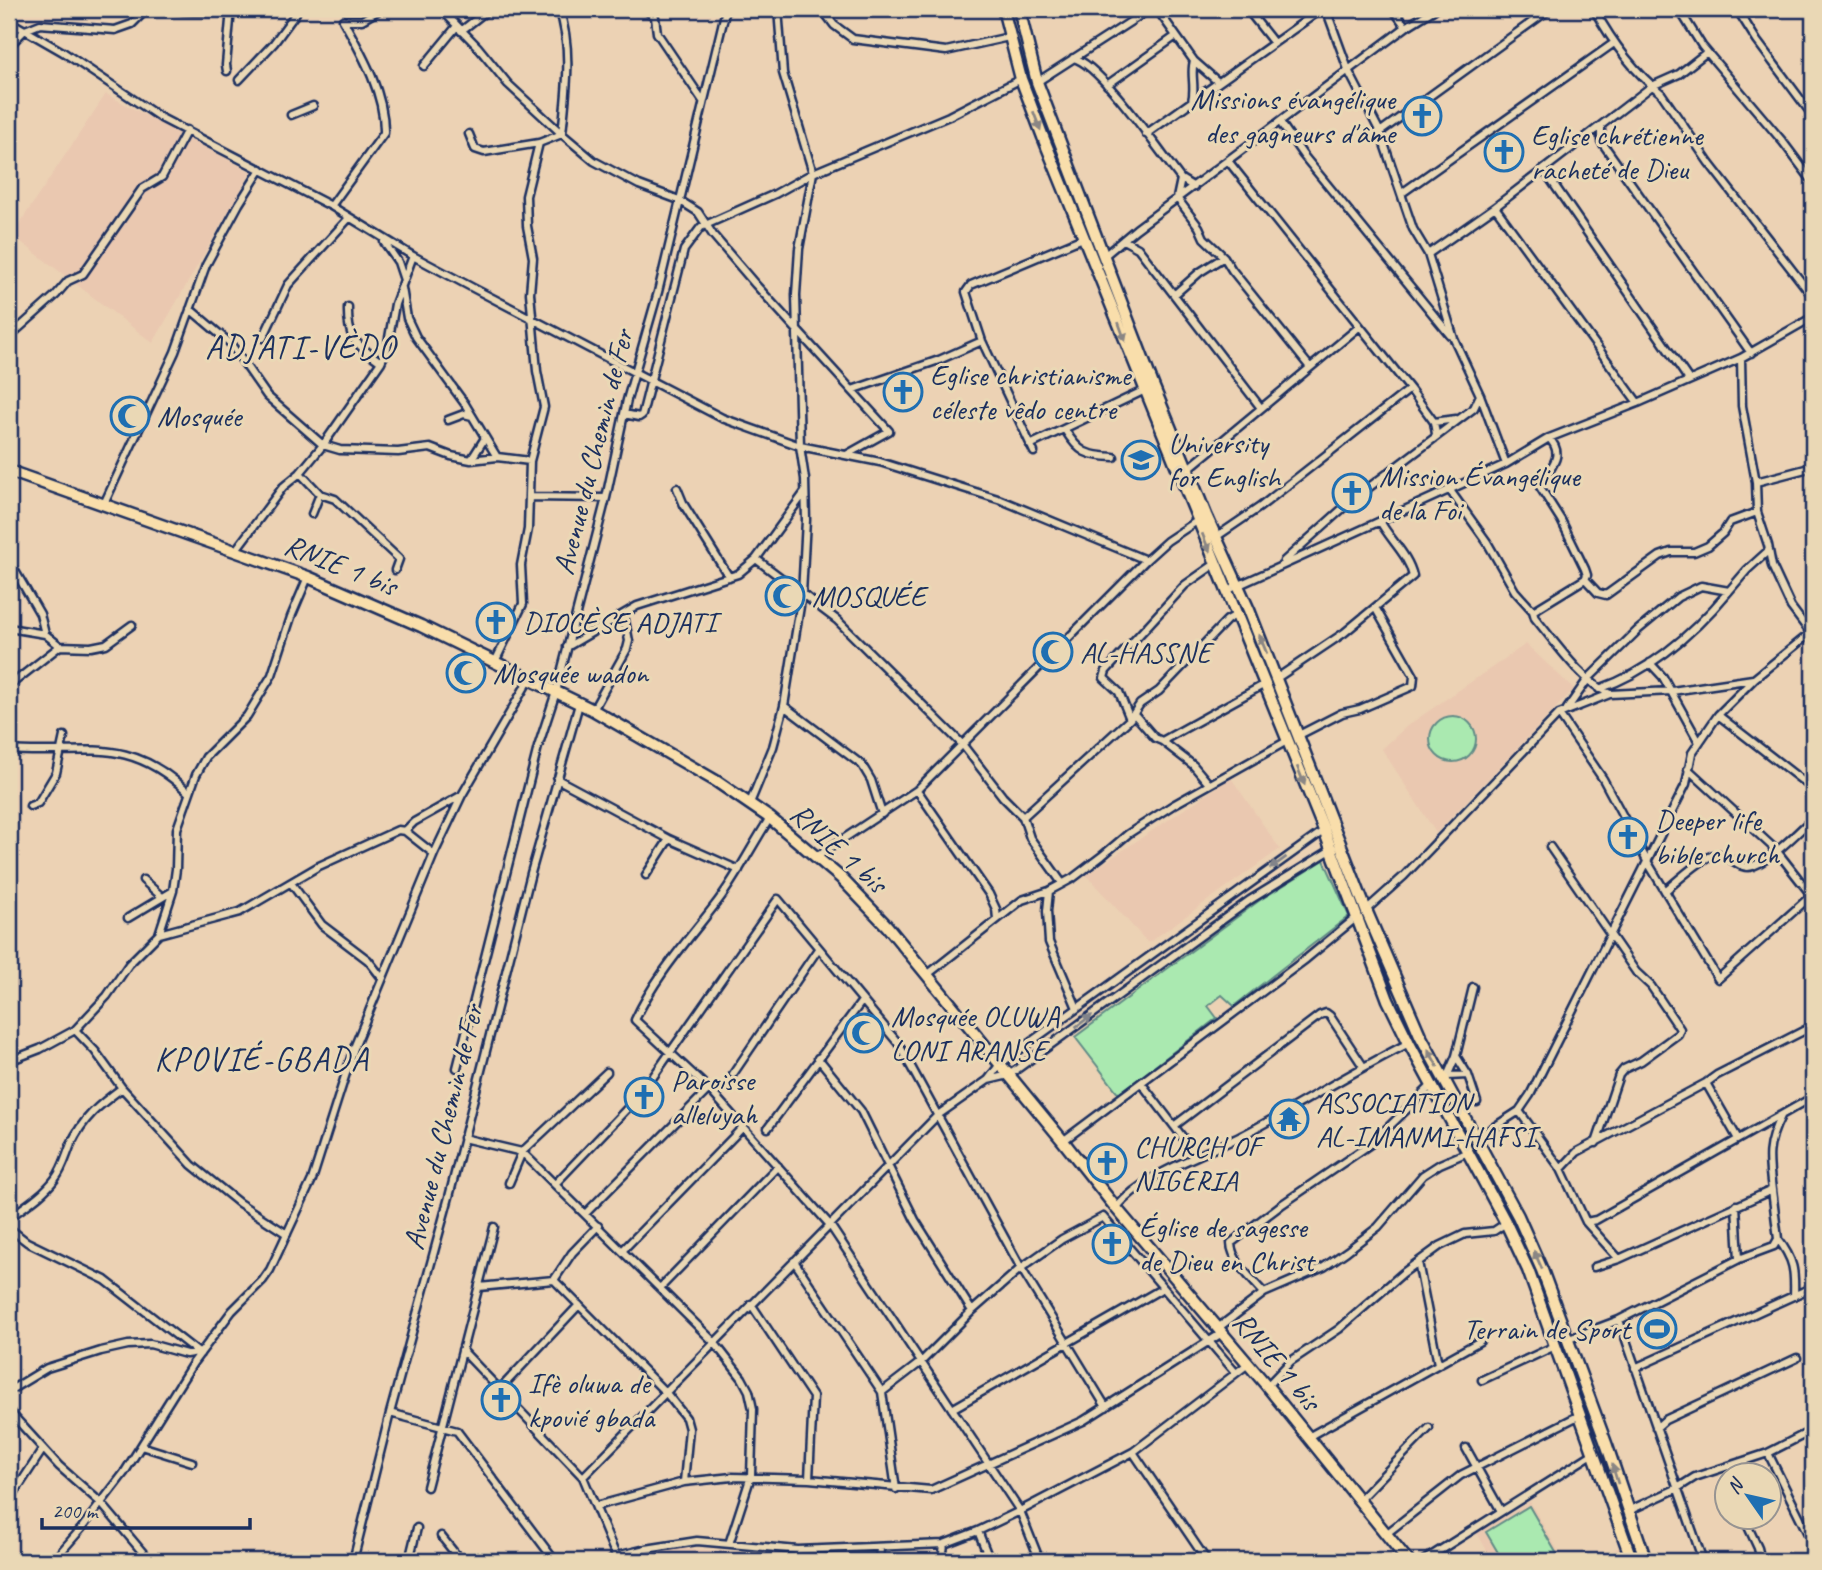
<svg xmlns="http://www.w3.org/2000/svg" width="1822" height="1570" viewBox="0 0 1822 1570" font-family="Caveat,sans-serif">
<rect width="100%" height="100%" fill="#ecd2b4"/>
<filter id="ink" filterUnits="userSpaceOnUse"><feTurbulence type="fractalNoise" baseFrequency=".0143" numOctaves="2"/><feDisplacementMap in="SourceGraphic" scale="14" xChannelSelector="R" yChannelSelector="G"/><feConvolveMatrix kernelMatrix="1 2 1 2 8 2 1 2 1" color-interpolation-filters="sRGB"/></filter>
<g filter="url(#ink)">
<path fill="#eac8b0" d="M106,94L251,172L153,343L12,235Z
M1526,644L1574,689L1436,833L1382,749L1407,726Z
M1231,778L1280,849L1148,943L1086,875Z
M1530,1502L1564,1561H1493L1477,1533Z
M1619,1547L1625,1561H1595Z
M675,1548L792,1556L791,1561H618Z"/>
<path fill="#aae9b0" stroke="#628c87" stroke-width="2" d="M1430 739a23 23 0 1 1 46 0a23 23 0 1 1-46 0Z
M1324,860L1349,916L1234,1006L1222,995L1208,1006L1217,1018L1119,1094L1075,1037L1260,900Z
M1529,1506L1561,1561H1503L1486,1532Z"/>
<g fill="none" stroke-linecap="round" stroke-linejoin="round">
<defs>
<path id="minor" d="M169,9C183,12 226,13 239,9
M441,9L477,46L508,84L562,134L594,161L639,185L679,200L698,212L713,235L755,284L889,431L846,455
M645,9L655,17L657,33L703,101
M822,9L834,25L853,39L946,51L1009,37
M1157,9L1194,61L1218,82
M1247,9L1273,42
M1326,9L1349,72L1380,132L1413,229L1428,254L1454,339L1480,395L1506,464
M1393,9L1406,27
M1594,9C1611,40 1633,71 1661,93L1709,163L1813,297
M1679,9L1702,46L1783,142L1813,182
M1737,9L1757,41L1813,116
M1020,16L1032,9
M343,20H362L381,9
M9,21L63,52L161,118L331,206L413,256L473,288L722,418L800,446L880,462L1001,500L1146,560
M461,31L489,9
M9,46L25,30L40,24L115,30L132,24L144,12L156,9
M1073,58C1099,62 1162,155 1181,179L1194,187
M424,66L457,26
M227,71L226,65L230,20L229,9
M239,80L274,43L296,13
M1037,82L1150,9
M1107,85L1176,36
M1192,101C1196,87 1190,73 1194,61
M291,115L313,106
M1280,122L1303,155L1450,335
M1601,127V141L1751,353
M1380,132L1550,9
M469,134L475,149L484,152L539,143L562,134C566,93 573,48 559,9
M1146,134L1322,9
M1229,162L1410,389L1434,422L1436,434
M1544,170L1689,380
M1181,179L1177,198L1199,227L1204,238L1224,257L1232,270L1309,366
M1402,193L1614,43
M331,206L384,133C385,94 362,54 343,20
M1495,207L1638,403
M1123,240L1138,248L1261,408
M384,242L398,262L404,280
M1428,254L1495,207L1652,86L1679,74L1707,52
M1104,256L1136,229L1406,27L1435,9
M402,288L407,318L416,337L465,404L497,457
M1175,294L1200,272L1224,257
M348,307C347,341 357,344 381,362
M190,309L230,343L267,396L323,445L340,450L398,452L430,448L451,456L471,460L497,457L530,461
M9,337L56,295L68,281L83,274L142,189L162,177L187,130
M263,338L288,285L349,218
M1741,358L1742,406L1756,482L1757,512L1768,545L1772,566L1791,607L1812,635
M1813,373H1811L1813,376
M852,390L939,360L982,341
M624,414L639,417L642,415L684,250L701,227L775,194L813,173L949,116L1021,79
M448,420L464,414L472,416
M1434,422L1456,419
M1065,430C1079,453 1087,456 1114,457
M1549,438C1567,457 1548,468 1540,487L1561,520L1585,569L1587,575L1585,579
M1030,445L1145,390
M1034,452L982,341L966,292L971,285L1083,238
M471,460L485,438
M1188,469L1359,327
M300,473L320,494L335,499L399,559L395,570
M1756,482L1813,467
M677,488L684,505L729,577
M1449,489L1487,542L1515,591L1533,611L1535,618C1555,642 1581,681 1610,694
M529,497L606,498
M104,504L175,352L206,265L239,204L261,169
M312,514L320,494
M1216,537L1260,507L1410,389
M235,551L283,487L300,473L323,445L381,362L387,349L395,304L413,256
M756,559L837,620L962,744L1003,797L1023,817L1030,838L1062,883
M1284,561L1351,501L1474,408L1480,395
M9,565L15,571L40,614L45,634L60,646L91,647L106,644L132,625
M1226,591L1506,464L1549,438L1638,403L1741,358L1813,317
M1533,611L1585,579L1598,593L1606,595L1660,556L1671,552H1694L1708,546L1723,533L1730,522L1757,512
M9,628L45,634
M567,647L637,606L738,574L756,559L805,492
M495,662L523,604L521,565L528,529L530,461L544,407L537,371L530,293L533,258L527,226L526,196L539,143
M1650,663L1663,677L1699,742
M1277,678L1344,633L1413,576C1408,554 1390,540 1380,521
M9,686L60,646
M1599,689C1651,671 1694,633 1729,591
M784,706L862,765L871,780L882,814
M1567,709L1588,679L1638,630L1678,597L1701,586L1729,591L1747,570L1768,551
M593,710L627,649L629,641L624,615
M1559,714L1603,779L1647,861L1718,979L1813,894
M1135,715L1155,738L1162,741L1265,684
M1718,715L1813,789
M1130,719L1119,692L1104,678L1106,671L1185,585L1215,564
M1299,735L1342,713L1360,709L1413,686L1414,676L1376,609
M1162,741L1193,765L1209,784
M9,750C84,756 126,733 188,792
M1688,769L1776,850L1812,896
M557,779L669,839L739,870
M917,790L989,894L996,909L997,919
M750,803L773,747L784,706L802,594L806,520L805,479L800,446L796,295L799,249L813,173L783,73L778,9
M30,806L38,803L56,773L64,736
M1023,817L1130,719L1140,704L1159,691L1227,620L1236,615
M770,818C752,845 738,875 718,901C689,939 655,976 635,1020L709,1089L830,1225L1020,1511L1040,1561
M405,831L414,822L462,795
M1550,847L1636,972L1651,986L1680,1029L1678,1034L1641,1061L1624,1069L1619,1075L1596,1143
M816,857L917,790L1146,560L1167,541L1197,521
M646,875L669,839
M143,880L161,896
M291,883L322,925L368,960L382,978
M1049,891L1047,911L1049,942L1077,1008
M1665,891C1676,882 1706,854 1718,854C1732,855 1739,871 1753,866C1773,858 1797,833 1813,818
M1366,910L1404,876L1559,714L1610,694L1672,691L1753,679
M128,918L173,891
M159,934L240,912L319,866L398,830L405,831L434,854
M927,975L1022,900L1049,891L1073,878L1102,856L1128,834L1173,805L1287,741
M75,1030L95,1051L122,1088L192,1165L239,1203L287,1234
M1456,1056L1468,1075L1477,1102
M818,1058L861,1111L915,1220L972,1311
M9,1061L40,1049L75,1030L107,996L129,964L159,934L173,891L176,869L177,829L196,775L206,757L247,716L272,675L291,617L308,577
M457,1068L538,747L556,692L606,498L627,400L658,292L726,9
M733,1074L818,949
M1448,1076L1468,1075
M988,1080L1009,1075L1250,900L1334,848
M1445,1081L1456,1056L1473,987
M1706,1083L1738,1139
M1142,1084L1197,1156
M1519,1111L1561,1169L1586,1222L1619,1259
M1174,1126L1320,1015L1326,1013L1330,1016L1363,1066
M768,1128L862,1001
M463,1138L522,1152L714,1342L742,1378L749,1391L753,1409L751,1476L729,1544
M1477,1138L1519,1111L1530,1095L1686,784L1692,753L1718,715L1755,678L1813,631
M1063,1141L1306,959L1357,917
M1561,1169L1577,1152L1706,1083L1717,1075L1813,1026
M509,1183L522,1152L607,1072
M555,1184L641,1094L778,899L898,1043L1021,1268L1106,1407
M1736,1205L1739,1259
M1116,1208C1146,1172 1203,1156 1245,1134C1300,1105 1353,1071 1409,1043
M585,1214L709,1089
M9,1218C25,1206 43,1195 55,1179C63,1169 66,1156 71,1144C83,1118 99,1105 122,1088
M1586,1222L1596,1220L1813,1097
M9,1228L27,1242L105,1280L200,1354
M1778,1239C1794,1260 1795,1271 1794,1296
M622,1251L743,1127
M794,1261L882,1392L896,1489
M1418,1262L1438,1364
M1594,1267L1619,1259L1772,1190C1768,1159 1766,1145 1781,1116
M554,1280L667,1394L686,1418L689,1429L684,1482
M554,1280L572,1253L598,1226
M479,1287L554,1280
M660,1288L778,1166
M1264,1293C1253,1281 1231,1260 1231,1243L1281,1205L1372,1143L1432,1085
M751,1304L813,1397L809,1479
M1619,1320L1739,1259L1774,1246L1778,1239L1772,1190
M1218,1328L1264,1293L1324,1267L1347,1251L1378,1227L1423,1175L1440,1164L1468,1152
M1569,1339L1619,1320L1703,1561
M462,1350L583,1477L616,1556
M1635,1368L1813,1287
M1482,1380L1555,1346
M1267,1386L1291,1361L1339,1329L1403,1273L1440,1246L1465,1234L1494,1231L1506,1223
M500,1389L579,1305
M9,1391L47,1368L101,1351L128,1345L150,1344L186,1354L198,1352
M882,1392L921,1362L972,1311L1021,1268L1062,1239L1103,1217L1236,1373
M952,1409L1163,1288
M9,1411L59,1466L101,1503L150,1561
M390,1413L457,1431L555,1561
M1656,1428L1665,1420L1797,1358
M1308,1437L1480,1341
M141,1446L192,1462
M1466,1448L1501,1511
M1133,1452L1207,1561
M1768,1453L1813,1544
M583,1477L938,1115L988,1080L1000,1064L1326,829
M427,1487L494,1227
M1359,1500L1429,1428
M9,1501L43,1449
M596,1506L684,1482L732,1477L809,1479L931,1490L1083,1421L1222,1333
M1628,1511L1676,1489L1695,1477L1768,1453L1813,1430
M1744,1518L1758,1548L1761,1561
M978,1531L990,1561
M1386,1534L1461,1475L1580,1415
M441,1536L461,1561
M53,1561L81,1529L124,1473L193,1363L232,1311L263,1280L270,1270L312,1180L354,1048L434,854L462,795L530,678
M353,1561L390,1413L449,1197L531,873L579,704
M409,1561L417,1528
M610,1561L616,1556L646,1549L697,1541L798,1550L944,1544L978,1531L1020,1511L1133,1452L1248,1364
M797,1561L798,1550
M879,1561L880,1548
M942,1561L944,1544
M1423,1561L1594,1453"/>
<path id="primary" d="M1003,9L1021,79L1043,137L1324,830L1388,1000L1409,1043L1506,1223L1528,1270L1632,1561
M1019,9L1037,82L1153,385L1206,515L1249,610L1366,910L1420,1035L1518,1216L1542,1270L1607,1446L1646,1561
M9,471L308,577L421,626L593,710L716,781L770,818L841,878L887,926L1063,1141L1116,1208L1267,1386L1408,1561"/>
</defs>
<use href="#minor" stroke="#1b2f5e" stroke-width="11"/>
<use href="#primary" stroke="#1b2f5e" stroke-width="15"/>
<use href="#minor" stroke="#ead8b5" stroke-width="6"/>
<use href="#primary" stroke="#f9deab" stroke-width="10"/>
</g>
<defs><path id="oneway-solid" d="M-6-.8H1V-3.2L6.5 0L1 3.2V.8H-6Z" transform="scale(1.75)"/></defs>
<g fill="#8a8684">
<use href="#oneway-solid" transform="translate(1037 121) rotate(69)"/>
<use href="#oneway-solid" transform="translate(1122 332) rotate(70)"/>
<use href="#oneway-solid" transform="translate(1206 543) rotate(68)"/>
<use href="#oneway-solid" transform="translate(1263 644) rotate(-112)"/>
<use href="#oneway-solid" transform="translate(1301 776) rotate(68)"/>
<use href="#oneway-solid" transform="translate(1433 1058) rotate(-119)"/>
<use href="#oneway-solid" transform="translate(1538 1260) rotate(-114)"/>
<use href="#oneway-solid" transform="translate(1615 1474) rotate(-107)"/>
</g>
<g fill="#82848a">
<use href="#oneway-solid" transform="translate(1278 863) rotate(144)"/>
<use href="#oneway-solid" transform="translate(1084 1021) rotate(-36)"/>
</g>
</g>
<defs>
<symbol id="church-ring" viewBox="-11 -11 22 22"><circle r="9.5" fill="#ead8b5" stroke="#1f6fb2" stroke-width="1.5"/><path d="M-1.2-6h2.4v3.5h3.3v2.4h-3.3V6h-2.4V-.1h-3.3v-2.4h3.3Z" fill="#1f6fb2"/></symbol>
<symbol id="mosque-ring" viewBox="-11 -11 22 22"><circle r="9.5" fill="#ead8b5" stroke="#1f6fb2" stroke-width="1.5"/><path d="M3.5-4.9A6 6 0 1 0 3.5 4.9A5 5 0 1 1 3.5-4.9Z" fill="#1f6fb2"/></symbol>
<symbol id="university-ring" viewBox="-11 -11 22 22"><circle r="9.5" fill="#ead8b5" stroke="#1f6fb2" stroke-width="1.5"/><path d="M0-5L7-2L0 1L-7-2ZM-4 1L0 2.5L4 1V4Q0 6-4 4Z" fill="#1f6fb2"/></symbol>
<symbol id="temple-ring" viewBox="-11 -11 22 22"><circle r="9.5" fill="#ead8b5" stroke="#1f6fb2" stroke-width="1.5"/><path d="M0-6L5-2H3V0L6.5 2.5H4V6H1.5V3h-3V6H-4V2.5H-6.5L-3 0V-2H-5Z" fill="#1f6fb2"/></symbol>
<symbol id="stadium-ring" viewBox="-11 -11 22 22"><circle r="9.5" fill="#ead8b5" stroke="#1f6fb2" stroke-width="1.5"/><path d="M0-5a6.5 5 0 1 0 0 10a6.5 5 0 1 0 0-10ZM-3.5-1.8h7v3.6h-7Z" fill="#1f6fb2"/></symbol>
</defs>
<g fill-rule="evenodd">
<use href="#church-ring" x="1400" y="94" width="44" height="44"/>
<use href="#church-ring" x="1482" y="130" width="44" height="44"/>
<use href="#church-ring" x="881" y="370" width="44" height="44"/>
<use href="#mosque-ring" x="108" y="394" width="44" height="44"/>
<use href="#university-ring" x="1119" y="438" width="44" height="44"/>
<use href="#church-ring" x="1330" y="471" width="44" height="44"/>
<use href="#mosque-ring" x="763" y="574" width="44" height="44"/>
<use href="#church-ring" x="474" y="600" width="44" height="44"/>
<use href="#mosque-ring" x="1031" y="630" width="44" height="44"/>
<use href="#mosque-ring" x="444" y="651" width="44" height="44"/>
<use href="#church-ring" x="1606" y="815" width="44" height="44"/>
<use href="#mosque-ring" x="842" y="1011" width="44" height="44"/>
<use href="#church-ring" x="622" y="1075" width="44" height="44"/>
<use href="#temple-ring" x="1267" y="1097" width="44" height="44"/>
<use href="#church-ring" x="1085" y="1141" width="44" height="44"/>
<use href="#church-ring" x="1090" y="1222" width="44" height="44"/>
<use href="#stadium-ring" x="1635" y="1307" width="44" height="44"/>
<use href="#church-ring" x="479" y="1378" width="44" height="44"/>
</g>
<g text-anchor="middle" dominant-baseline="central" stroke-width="6" stroke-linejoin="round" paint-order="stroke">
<g font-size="30" fill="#1b2f5e" stroke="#ead8b5" text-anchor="start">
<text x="1395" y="99" text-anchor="end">Missions évangélique<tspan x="1395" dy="34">des gagneurs d'âme</tspan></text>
<text x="1531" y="135">Eglise chrétienne<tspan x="1531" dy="34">racheté de Dieu</tspan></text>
<text x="930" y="375">Eglise christianisme<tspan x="930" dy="34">céleste vêdo centre</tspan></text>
<text x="157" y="416">Mosquée</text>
<text x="1168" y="443">University<tspan x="1168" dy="34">for English</tspan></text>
<text x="1379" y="476">Mission Évangélique<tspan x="1379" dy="34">de la Foi</tspan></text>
<text x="812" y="596">MOSQUÉE</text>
<text x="523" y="622">DIOCÈSE ADJATI</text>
<text x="1080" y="652">AL-HASSNE</text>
<text x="493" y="673">Mosquée wadon</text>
<text x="1655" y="820">Deeper life<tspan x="1655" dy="34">bible church</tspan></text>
<text x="891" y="1016">Mosquée OLUWA<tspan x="891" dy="34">LONI ARANSE</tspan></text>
<text x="671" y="1080">Paroisse<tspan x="671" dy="34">alleluyah</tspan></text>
<text x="1316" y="1102">ASSOCIATION<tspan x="1316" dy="34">AL-IMANMI-HAFSI</tspan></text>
<text x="1134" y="1146">CHURCH OF<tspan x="1134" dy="34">NIGERIA</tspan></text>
<text x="1139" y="1227">Église de sagesse<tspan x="1139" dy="34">de Dieu en Christ</tspan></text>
<text x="1630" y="1329" text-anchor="end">Terrain de Sport</text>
<text x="528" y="1383">Ifè oluwa de<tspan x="528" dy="34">kpovié gbada</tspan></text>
</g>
<g font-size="30" fill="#1b2f5e" stroke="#ead8b5">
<text transform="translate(593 452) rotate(-76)">Avenue du Chemin de Fer</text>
<text transform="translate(341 565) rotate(22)">RNIE 1 bis</text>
<text transform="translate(839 848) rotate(42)">RNIE 1 bis</text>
<text transform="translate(443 1127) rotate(-76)">Avenue du Chemin de Fer</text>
<text transform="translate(1277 1361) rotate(50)">RNIE 1 bis</text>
</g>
<g font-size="33" letter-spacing="2" fill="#1b2f5e" stroke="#ead8b5">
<text x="301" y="347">ADJATI-VÈDO</text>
<text x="262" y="1059">KPOVIÉ-GBADA</text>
</g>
</g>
<rect width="1822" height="1570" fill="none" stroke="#ead8b5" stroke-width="35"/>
<rect x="18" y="18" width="1787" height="1535" fill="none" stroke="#1b2f5e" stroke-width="2.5" filter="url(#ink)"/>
<g transform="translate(1748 1496) rotate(304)"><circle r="33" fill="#ead8b5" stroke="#979492" stroke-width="2"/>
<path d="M0-5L12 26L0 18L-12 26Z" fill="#1f6fb2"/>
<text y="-10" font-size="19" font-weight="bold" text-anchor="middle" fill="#1b2f5e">N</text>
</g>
<path d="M42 1518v10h208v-10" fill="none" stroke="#1b2f5e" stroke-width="3.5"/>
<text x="52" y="1518" font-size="21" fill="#1b2f5e" stroke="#ead8b5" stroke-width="5" paint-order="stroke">200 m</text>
</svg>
